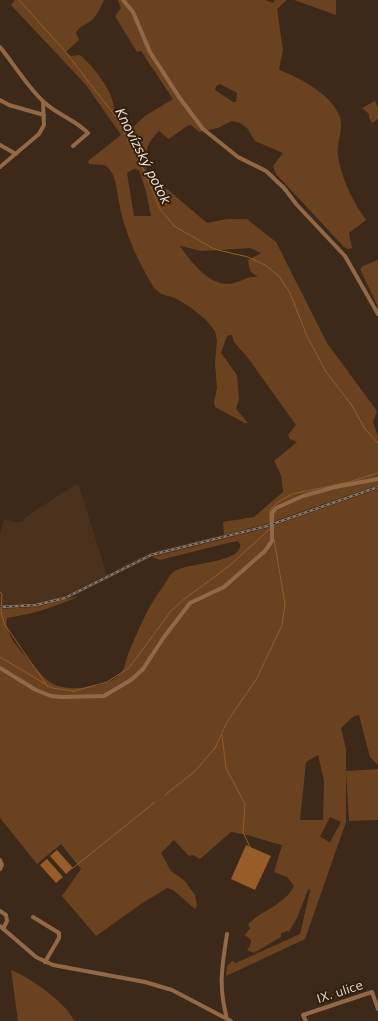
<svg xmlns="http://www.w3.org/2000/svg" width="378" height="1021" viewBox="0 0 378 1021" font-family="'DejaVu Sans',sans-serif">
<rect width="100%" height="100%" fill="#3c2919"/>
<path fill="#4a311d" d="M76,484L79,486L107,575L138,558L159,550L266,524L378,485V489L267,528L152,557L65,600L36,608L0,609V535L4,519L16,522L23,521L27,516Z"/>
<path fill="#6a4220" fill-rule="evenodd" d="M15,0H104C101,7 97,15 92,20C86,25 80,25 76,33L79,40L66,52L71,56L80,55C94,67 116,94 114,113L129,131L145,116L173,99L141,51L137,52L115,16L121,8L118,0H265L273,3L275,0H287L277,9L283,50L279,70C299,77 339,98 341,123C342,134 336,145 338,156C342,180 352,200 366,220L349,233L352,248L348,249L344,247L276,174L273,166L283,153L255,141L247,128L240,123L232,121L218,128L199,132L191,125L187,126L169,139L159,131C142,146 141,168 153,186L159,189H167L207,223L227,219H247L276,242L327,343L377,411L373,422L378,436V485L266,524L224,535L223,522L254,517L283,492L281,475L274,461L297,442L290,439L288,435L296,425L248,358L234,342L232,335L227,336L221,353L237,375L239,399L236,409L248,423H245L215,407L214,402L217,388L215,363L217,341L215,331L206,320L190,307L175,298L161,294L154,288C138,261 124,232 119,202C116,189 117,172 104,165L89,164L88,161L121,135L86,85L11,5ZM220,84L237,93L236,102H233L215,90L216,86ZM134,169L139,170L146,192L151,216H134L127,173ZM180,246L201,251L250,248L261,253L248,260L250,271L258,277C247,276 243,281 234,283C211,289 191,262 180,246Z
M294,0H336V15Z
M375,101L378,108V119L372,123L369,118V114L362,108Z
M378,260V307L360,269L363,266Z
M378,489V765L370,757L359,715L354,716L341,728L346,749V771L378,769V820L349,821L346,771V822L305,939L226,976L227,966L232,961L236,963L300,934L310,891V889L308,890L297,918L289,932L288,931L281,933V937L254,953L247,950L250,946L251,940L245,935L250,928L248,924C262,910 285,905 294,886L287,877L274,872L282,845C264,841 249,834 231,832L200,859L193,855L189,856L174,840L161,853L171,871L185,881L195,895L197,906L195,909L173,890L167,888L141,904L96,936L62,896L81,869L61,844L37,864L0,818V609L36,607L79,596C56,607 32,614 7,618C4,633 19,649 29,660C47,682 52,689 81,688C94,687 112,684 121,673C125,668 126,660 128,654C139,629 148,605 165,584C167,580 170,574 174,572C186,562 242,564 240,544L238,541L228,543L160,560L152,557L267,528ZM318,755L324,781L323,820H300L306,762ZM330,817L341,822L330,842L320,837Z
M11,970C29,977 67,1003 74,1021H18Z"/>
<path fill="#975c28" d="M246,845L271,856L255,890L231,879Z
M57,850L73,868L66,874L50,856Z
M47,859L63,877L56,883L40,865Z"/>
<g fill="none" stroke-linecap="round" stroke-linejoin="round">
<path stroke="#975c28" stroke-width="1" d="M19,0L64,50L116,117L145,173L160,209L174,226L214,249L248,257L265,265L279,276L290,293L307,336L326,372L351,404L365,429L378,443
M270,526V510L278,502L292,494L349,482L378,473
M0,592L2,594L1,613L5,625L48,687
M0,657L52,688L74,691L107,682L129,668L171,611L183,600L229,566L270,529
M222,735L226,768L245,804L243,832L250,847
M165,795L194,772L215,748L227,722L257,678L282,625L285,604L274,539
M73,868L155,802"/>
<path stroke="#926846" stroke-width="4" d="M123,0L133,12L150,52L179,97L203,129L238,157L266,171L284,188L297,205L345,256L378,314
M0,47C14,64 28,88 45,103C58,115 76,120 88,133L73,146
M0,100L9,105L44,115
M0,145L16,154
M0,167L39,134L44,125L43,102
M0,668L36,690L51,696L62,697L104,696L131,680L143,669L164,637L190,603L224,587L265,551L272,541V513L276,508L303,496L335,487L378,479
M0,860L2,865L0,869
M0,911L6,915L7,921L3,929
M33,917L59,933V938L45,962
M0,926L36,957L53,965L145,982L172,990L231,1021
M227,1019C218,985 222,967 227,934
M306,1021L303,1015L372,992L378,1009"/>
<defs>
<path id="rail" d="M0,607L36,605L65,598L151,555L267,526L378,487"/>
</defs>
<use href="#rail" stroke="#88776b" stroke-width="2.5"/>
<use href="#rail" stroke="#311f10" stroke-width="1" stroke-dasharray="3" stroke-linecap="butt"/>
</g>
<g text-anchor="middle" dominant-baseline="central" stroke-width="4" stroke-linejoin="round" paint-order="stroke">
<g font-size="12" fill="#dccfc6" stroke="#311f10">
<text transform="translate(340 992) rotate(-18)">IX. ulice</text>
</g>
<g font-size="13" font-style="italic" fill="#f2e0d3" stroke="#311f10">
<text transform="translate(143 156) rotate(63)">Knovízský potok</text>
</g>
</g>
</svg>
